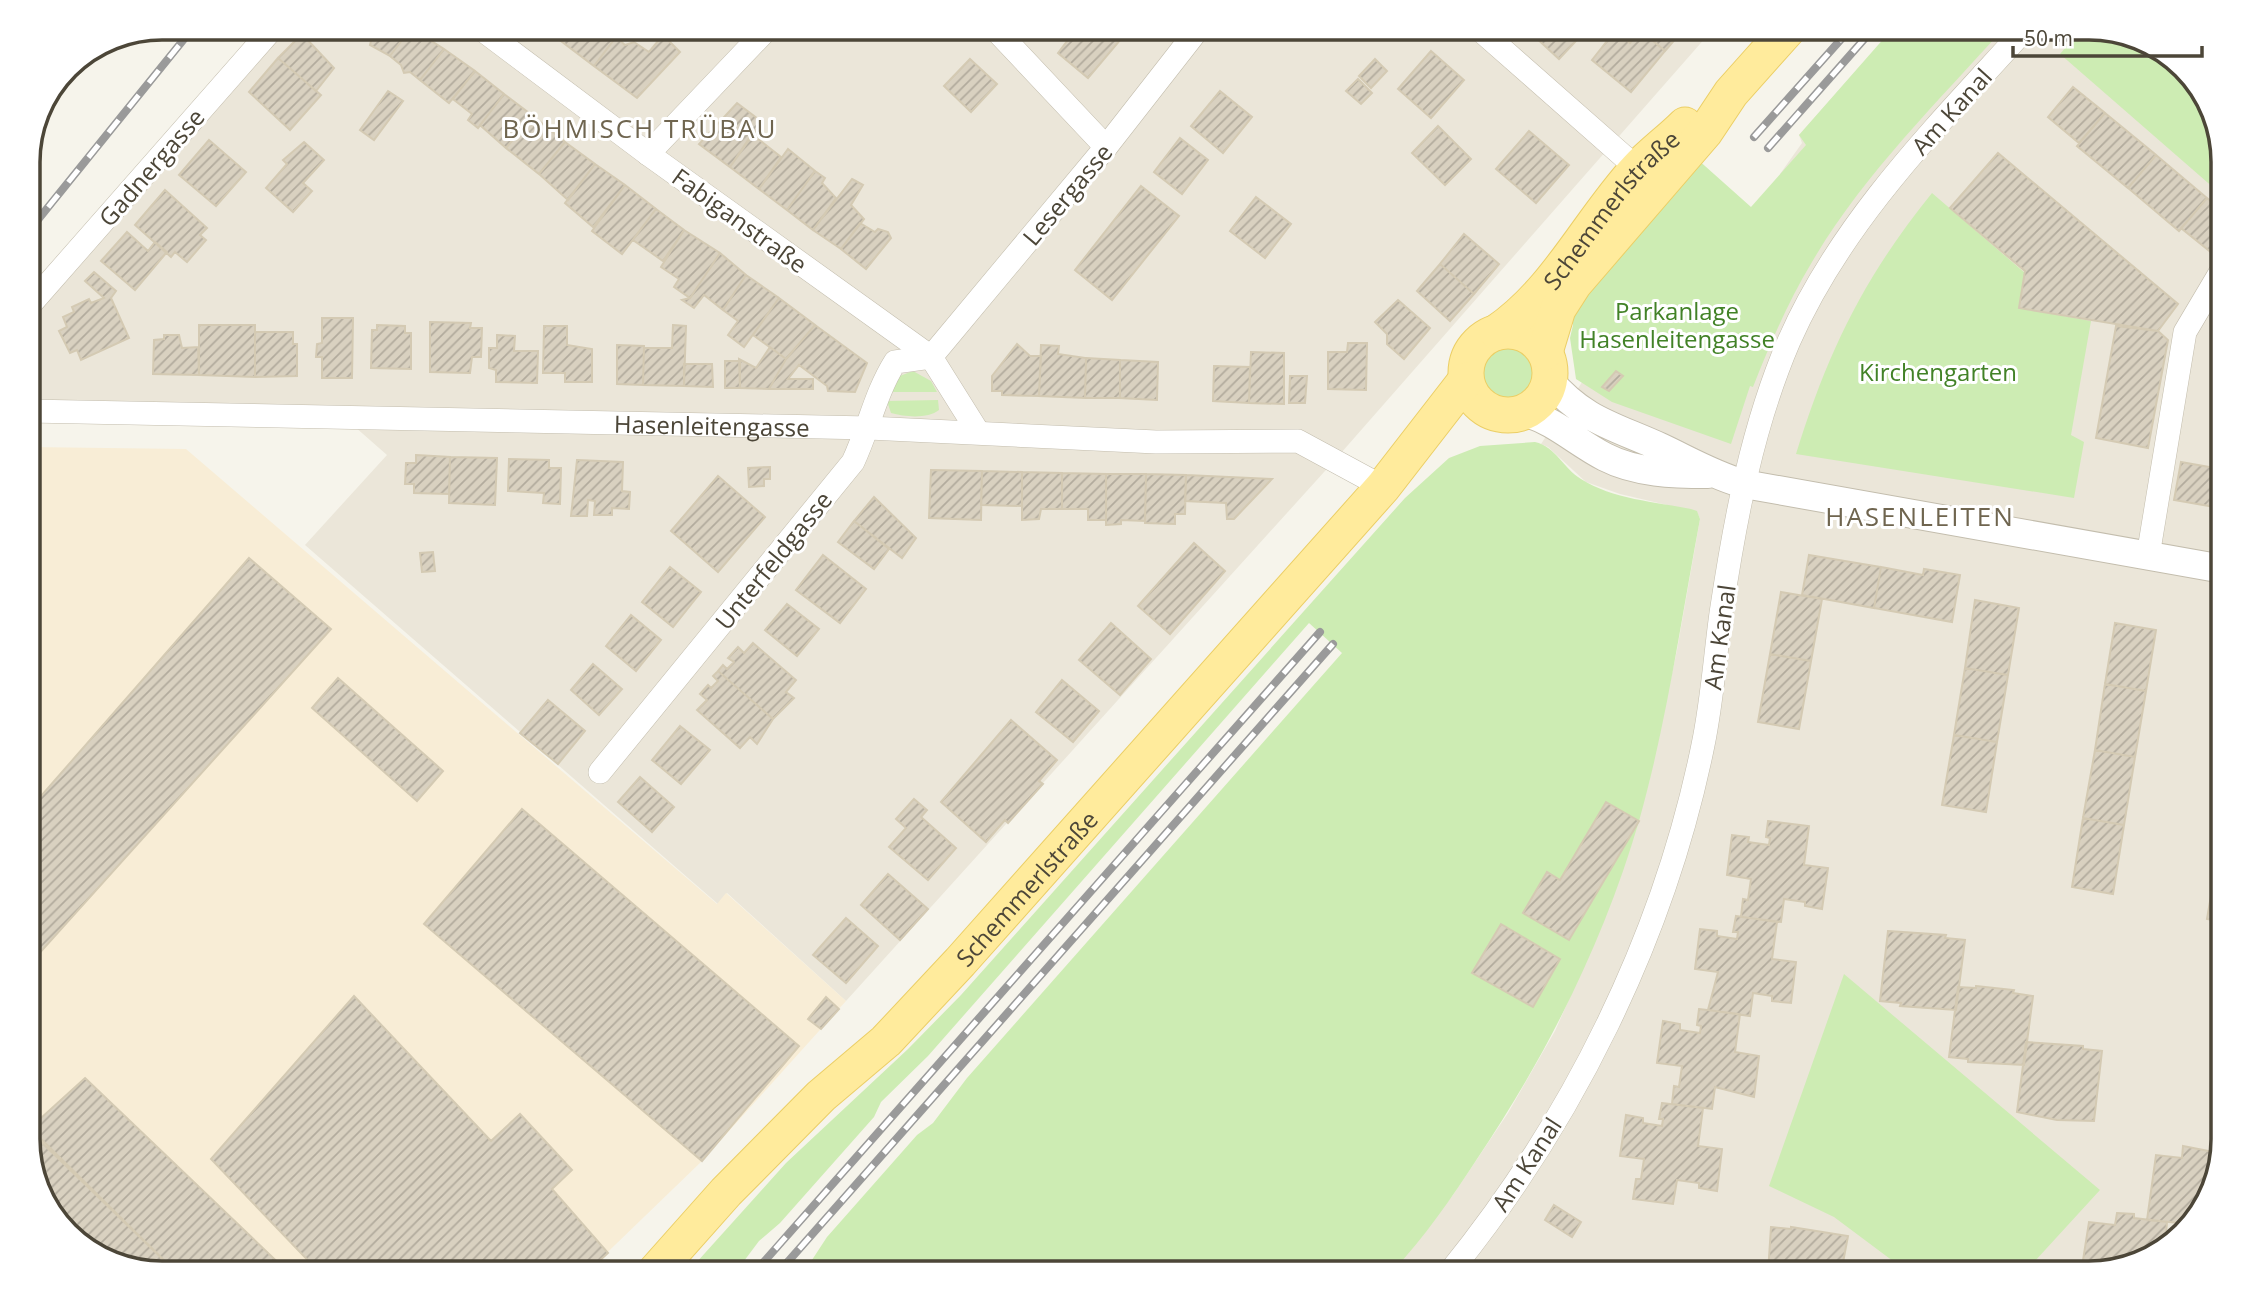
<svg xmlns="http://www.w3.org/2000/svg" width="2251" height="1301" viewBox="0 0 2251 1301" font-family="'Open Sans',sans-serif">
<defs>
<pattern id="building-hatch" width="6" height="6" patternUnits="userSpaceOnUse" patternTransform="scale(1.75)"><rect width="6" height="6" fill="#d9d1c0"/><path d="M-1 1l2-2M0 6l6-6M5 7l2-2" fill="none" stroke="#b2ab9d"/></pattern>
</defs>
<rect width="100%" height="100%" fill="#f6f4eb"/>
<path fill="#ebe6d9" d="M273,28H1714L1334,461L846,1001L727,893L718,904L305,545L387,455L346,419L28,411V307Z
M1894,28H2089L2155,46L2201,88L2223,154V1139L2205,1205L2156,1255L2089,1273H1391L1453,1195L1508,1113L1555,1031L1602,925L1630,849L1649,782L1677,650L1700,519L1697,512L1620,494L1586,482L1548,447L1541,444L1612,337L1803,195L1780,174L1802,143L1799,135Z"/>
<path fill="#f8edd6" d="M28,447L186,449L717,904L726,893L846,1001L702,1161L586,1273H162L96,1255L46,1206L28,1147Z"/>
<path fill="#cdecb3" d="M1893,28H2004C1937,103 1863,175 1812,262C1788,302 1770,344 1753,387L1750,386L1731,444L1612,402L1576,379L1570,338L1573,325L1570,309L1696,158L1751,207L1806,145L1799,135Z
M2082,28L2155,46L2201,88L2223,154V196L2060,54Z
M1932,193L2025,273L2020,308L2091,321L2071,435L2084,442L2074,498L1796,454C1828,351 1864,277 1932,193Z
M1481 372a28 28 0 1 1 56 0a28 28 0 1 1-56 0Z
M913,371L931,381L937,392H892L897,377Z
M938,400L939,410C928,419 905,417 891,413L887,401Z
M1535,442C1556,447 1563,468 1581,479C1612,499 1656,502 1691,509L1697,511L1700,519C1681,620 1667,722 1639,821C1604,941 1547,1055 1477,1159C1451,1199 1424,1238 1391,1273H797L810,1263L827,1237L917,1135L933,1123L967,1078L1342,653L1309,623L928,1056L881,1102L874,1117L780,1223L759,1241L735,1273H687L786,1163L908,1049L961,995L1405,498L1449,458L1480,446Z
M1844,974L2100,1190L2024,1273H1909L1834,1217L1769,1186Z"/>
<path fill="url(#building-hatch)" stroke="#d4cab3" stroke-width="2" d="M365,28H411L390,56L370,45L371,41L360,33Z
M411,28L444,49L420,80L410,72L404,73L401,65L390,56Z
M565,28H603L616,37L594,66L557,38Z
M1077,28H1122L1127,32L1088,78L1058,53Z
M1541,28H1588L1559,59L1534,36Z
M1652,28H1681L1683,30L1665,51L1646,35Z
M1640,30L1665,51L1631,92L1592,60L1615,31L1630,43Z
M302,34L334,68L316,91L278,58Z
M663,35L680,52L637,98L594,66L616,37L625,45L634,42L649,52Z
M444,49L475,71L449,103L420,80Z
M1431,51L1464,80L1431,118L1398,89Z
M278,58L321,95L290,130L249,92Z
M970,59L997,84L971,112L944,86Z
M1375,59L1387,71L1371,88L1359,76Z
M475,71L504,94L478,128L468,120L472,114L453,99Z
M1358,79L1372,93L1361,104L1346,91Z
M2073,87L2105,113L2079,143L2048,117Z
M388,91L403,101L374,140L360,130Z
M1220,91L1252,117L1223,153L1191,126Z
M504,94L533,116L506,148L480,125Z
M737,103L762,122L730,167L699,144Z
M2105,113L2156,155L2128,188L2077,146Z
M533,116L565,142L539,174L506,148Z
M1438,126L1471,159L1445,185L1412,153Z
M1529,131L1569,165L1536,203L1496,169Z
M752,134L781,157L759,189L730,167Z
M1180,138L1208,160L1182,194L1154,172Z
M209,140L246,172L216,206L179,175Z
M304,142L324,160L303,183L312,191L293,212L266,188L287,164L283,160Z
M565,142L595,164L568,200L539,174Z
M788,149L815,171L787,210L759,189Z
M1998,153L2178,304L2158,331L2019,308L2025,271L1950,208Z
M2156,155L2207,198L2179,231L2128,188Z
M595,164L625,185L593,227L565,203Z
M815,171L825,178L822,183L836,198L813,230L787,210Z
M852,179L863,185L851,205L864,219L841,249L813,230Z
M625,185L656,209L622,254L592,231Z
M1141,186L1179,216L1112,300L1075,270Z
M165,190L207,228L200,235L206,240L187,262L175,252L171,257L135,225Z
M1256,197L1291,224L1265,258L1230,231Z
M2207,198L2223,211V240L2212,253L2181,228Z
M656,209L684,230L663,261L633,240Z
M860,223L875,232L878,229L888,232L891,238L866,269L841,249Z
M684,230L720,253L690,298L674,287L679,279L661,267Z
M127,232L148,251L155,242L167,252L135,290L101,261Z
M1464,234L1499,264L1474,294L1440,264Z
M720,253L746,275L723,310L704,295L694,308L682,300L690,298Z
M1440,264L1474,294L1450,321L1417,291Z
M94,272L116,291L111,298L129,338L81,360L77,350L70,353L59,331L67,327L63,317L74,312L72,307L89,299L91,303L104,298L85,281Z
M746,275L779,298L744,347L728,335L738,321L723,310Z
M779,298L815,325L786,359L753,335Z
M1398,300L1430,328L1404,359L1387,344V334L1375,322Z
M322,318H353L352,378H322V357H316L317,344L322,343Z
M430,322L471,323L470,328H482L481,357H472L470,373L430,372Z
M199,325H255V377L199,375Z
M377,325L405,326V333H411V369L371,368L372,330H377Z
M673,325L686,326L684,386L643,385L644,348H672Z
M815,325L867,363L855,392L828,391L827,386L799,365L788,379H813V389H769L786,359Z
M544,326H567V345L592,349V382H565V373H543Z
M2116,326L2158,331L2168,340L2148,448L2096,438Z
M255,332H293V344H297V376L255,377Z
M164,335H179L182,348L198,347L199,375L153,374L154,340L164,339Z
M497,335L515,336L514,351H538L537,383L496,382V370L489,368V348H497Z
M1348,343H1367L1366,390L1328,389V352H1347Z
M1017,344L1030,356H1041L1039,396L1002,395V391H992V376Z
M617,345L644,346L643,385L617,384Z
M1041,345L1059,346L1058,354L1086,358L1085,398L1039,396Z
M770,347L786,359L769,389L740,388L739,359L756,368Z
M1251,352L1284,353V404L1249,403Z
M1086,358L1120,360V398H1085Z
M1120,360L1158,362L1157,400L1120,398Z
M725,361H740V388H725Z
M684,364H712L713,387L684,386Z
M1214,366L1250,367L1249,403L1213,401Z
M1616,371L1623,376L1609,391L1602,387Z
M1290,376H1307L1305,403H1289Z
M416,455L450,457L449,494L414,493V484H405L406,463H416Z
M450,457L497,458L495,505L449,503Z
M509,459L549,460V468H561L560,504L543,503L544,493L508,491Z
M577,460L623,462L622,491L630,492L629,509L612,508V515H594L595,501L588,500L587,516H571Z
M2181,462L2221,469L2215,507L2174,500Z
M770,467V479H764V486L749,487L748,468Z
M2221,469H2223V511L2214,510Z
M931,470L982,471L981,520L929,518Z
M982,471L1022,472V506L981,505Z
M1022,472L1062,473V509H1041L1039,519L1022,520Z
M1062,473L1106,474V520H1088V509H1062Z
M1106,474H1146L1145,521L1121,520V524L1106,525Z
M1146,474L1186,475L1185,514H1175V524L1145,523Z
M1186,475L1272,479L1234,519H1227L1226,503L1185,501Z
M718,476L765,517L718,572L671,531Z
M874,497L916,538L902,558L854,521Z
M854,521L889,549L874,569L838,542Z
M1194,543L1225,571L1170,634L1138,606Z
M433,552L435,571L422,572L420,553Z
M823,555L866,589L840,623L796,590Z
M1809,555L1881,567L1874,608L1802,595Z
M249,558L331,629L28,966V811Z
M670,567L701,592L673,627L642,602Z
M1881,567L1923,575L1924,569L1960,575L1952,622L1874,608Z
M1781,592L1822,599L1811,661L1770,654Z
M1975,600L2019,608L2008,675L1965,668Z
M787,604L819,629L797,656L765,630Z
M631,615L661,640L636,671L606,646Z
M1111,623L1151,659L1120,695L1079,660Z
M2115,623L2156,630L2146,691L2105,684Z
M753,643L796,680L786,692L794,698L773,719L718,671L723,665L727,669L734,662L728,658L738,647L744,653Z
M1770,654L1811,661L1799,729L1758,722Z
M593,664L622,689L599,715L571,690Z
M1965,668L2008,675L1997,742L1954,735Z
M718,671L773,719L757,744L750,737L740,748L697,710L707,700L700,694L708,685L711,688L718,681L713,676Z
M338,678L443,771L417,801L312,708Z
M1062,680L1099,711L1073,742L1036,712Z
M2105,684L2146,691L2135,757L2095,750Z
M548,700L585,731L558,764L520,733Z
M1011,720L1057,760L1039,781L1043,784L1008,823L1005,820L986,842L941,802Z
M680,726L710,750L681,784L652,760Z
M1954,735L1997,742L1986,812L1942,805Z
M2095,750L2135,757L2124,825L2083,818Z
M640,777L674,807L652,832L618,802Z
M914,799L927,810L921,817L956,848L928,880L889,847L906,828L896,819Z
M1606,802L1639,821L1569,940L1523,913L1547,872L1560,880Z
M522,809L799,1046L702,1161L424,924Z
M2083,818L2124,825L2113,894L2072,887Z
M1768,821L1809,826L1804,865L1828,868L1822,909L1805,906V902L1784,899L1781,922L1741,917L1743,899L1748,900L1751,879L1727,875L1732,835L1749,837L1748,842L1769,845L1770,838L1766,837Z
M2220,843L2223,844V922L2207,919Z
M888,874L928,909L900,940L861,905Z
M1736,916L1777,922L1772,959L1796,962L1791,1003L1772,1001V996L1753,993L1750,1016L1708,1010L1718,972L1695,969L1700,929L1717,931V936L1737,939L1738,932H1733Z
M846,918L878,946L846,983L813,955Z
M1501,924L1560,959L1533,1007L1472,973Z
M1888,931L1946,935L1945,938L1965,940L1956,1010L1900,1006L1901,1003L1880,1001Z
M1976,986L2014,990L2013,993L2033,996L2024,1065L1968,1062V1059L1949,1057L1958,987L1976,988Z
M354,996L491,1141L520,1114L572,1170L552,1189L608,1253L586,1273H551L540,1262L527,1273H320L211,1159Z
M826,997L839,1009L821,1029L808,1019Z
M1699,1009L1740,1014L1735,1052L1759,1056L1754,1097L1715,1087L1712,1109L1672,1104L1674,1086L1679,1087L1682,1066L1657,1063L1663,1021L1680,1024V1030L1700,1033L1701,1026L1697,1025Z
M2026,1042L2083,1046V1049L2102,1051L2094,1121L2057,1120L2017,1112Z
M85,1078L289,1273H177L30,1128Z
M1662,1103L1703,1108L1698,1146L1722,1149L1717,1191L1699,1188V1183L1677,1180L1673,1204L1633,1199L1636,1179H1641L1644,1159L1620,1156L1626,1115L1643,1118V1123L1662,1126L1663,1119H1659Z
M39,1140L177,1273H162L96,1255L46,1206L29,1151Z
M2183,1146L2219,1153L2205,1205L2183,1228H2179L2180,1223L2147,1220L2156,1155L2182,1158Z
M1554,1205L1581,1222L1572,1237L1545,1220Z
M2117,1213L2134,1214V1218L2167,1222L2165,1246L2156,1255L2081,1273L2089,1222L2115,1225Z
M1771,1227L1791,1229V1227L1848,1236L1841,1273H1768Z"/>
<g fill="none" stroke-linecap="round" stroke-linejoin="round">
<defs>
<g id="minor">
<path d="M480,28L648,154L931,357L978,432"/>
<path d="M994,28L1106,147"/>
<path d="M1478,28L1646,176"/>
<path d="M648,154L768,28"/>
<path d="M28,307L273,28"/>
<path d="M931,357L1106,147L1199,28"/>
<path id="s1" d="M28,411L869,428L1156,442L1298,441L1383,487"/>
<path d="M2148,556L2185,332L2223,268"/>
<path d="M600,772L853,462C869,428 875,394 895,362L931,357"/>
<path d="M1449,1273C1572,1122 1664,937 1703,745C1712,702 1715,657 1721,613C1735,520 1752,427 1789,341C1842,220 1939,124 2026,28"/>
</g>
<path id="tertiary" d="M1549,380C1584,421 1614,426 1660,447C1688,460 1713,475 1744,484L2223,569
M1524,412C1555,421 1576,442 1605,457C1636,473 1674,474 1708,474"/>
<g id="primary">
<circle cx="1508" cy="373" r="42"/>
<path id="s2" d="M1497,332C1557,291 1589,221 1637,169C1652,153 1670,140 1685,125"/>
<path d="M1545,352L1558,309L1574,284L1705,132L1731,93L1789,28"/>
<path id="s3" d="M654,1273L726,1192L821,1096L886,1041L960,962L1383,487L1466,380"/>
</g>
</defs>
<use href="#minor" stroke="#c3bdad" stroke-width="24"/>
<use href="#tertiary" stroke="#c3bdad" stroke-width="30"/>
<use href="#primary" stroke="#ebce65" stroke-width="37"/>
<use href="#minor" stroke="#fff" stroke-width="23"/>
<use href="#tertiary" stroke="#fff" stroke-width="28"/>
<use href="#primary" stroke="#ffeb9c" stroke-width="35"/>
<defs>
<path id="rail" d="M1754,137L1851,28
M1768,148L1874,28
M28,232L193,28
M754,1273L1320,632
M778,1273L1333,644"/>
</defs>
<use href="#rail" stroke="#9a9a9a" stroke-width="8"/>
<use href="#rail" stroke="#fff" stroke-width="5" stroke-dasharray="16" stroke-linecap="butt"/>
</g>
<g text-anchor="middle" dominant-baseline="central" stroke-width="6" stroke-linejoin="round" paint-order="stroke">
<g font-size="24" fill="#4c4638" stroke="#fff">
<text transform="translate(1951 111) rotate(-48)">Am Kanal</text>
<text transform="translate(151 167) rotate(-49)">Gadnergasse</text>
<text transform="translate(1067 194) rotate(-50)">Lesergasse</text>
<text stroke="none"><textPath href="#s2" startOffset="168">Schemmerlstraße</textPath></text>
<text transform="translate(740 220) rotate(36)">Fabiganstraße</text>
<text stroke="none"><textPath href="#s1" startOffset="684">Hasenleitengasse</textPath></text>
<text transform="translate(773 560) rotate(-51)">Unterfeldgasse</text>
<text transform="translate(1719 637) rotate(-82)">Am Kanal</text>
<text stroke="none"><textPath href="#s3" startOffset="536">Schemmerlstraße</textPath></text>
<text transform="translate(1526 1164) rotate(-57)">Am Kanal</text>
</g>
<g font-size="24" fill="#428227" stroke="#fff">
<text x="1677" y="310">Parkanlage<tspan x="1677" dy="28">Hasenleitengasse</tspan></text>
<text x="1938" y="371">Kirchengarten</text>
</g>
<g font-size="26" letter-spacing="2" fill="#6f654f" stroke="#fff">
<text x="640" y="128">BÖHMISCH TRÜBAU</text>
<text x="1920" y="516">HASENLEITEN</text>
</g>
</g>
<path d="M0 0H2251V1301H0ZM162 40H2089A122 122 0 0 1 2211 162V1139A122 122 0 0 1 2089 1261H162A122 122 0 0 1 40 1139V162A122 122 0 0 1 162 40Z" fill="#fff" fill-rule="evenodd"/>
<path fill="none" stroke="#4c4638" stroke-width="3.5" d="M162 40H2089A122 122 0 0 1 2211 162V1139A122 122 0 0 1 2089 1261H162A122 122 0 0 1 40 1139V162A122 122 0 0 1 162 40Z"/>
<path d="M2013 46v10h189v-10" fill="none" stroke="#4c4638" stroke-width="3.5"/>
<text x="2024" y="46" font-size="21" fill="#4c4638" stroke="#ffffff" stroke-width="5" paint-order="stroke">50 m</text>
</svg>
